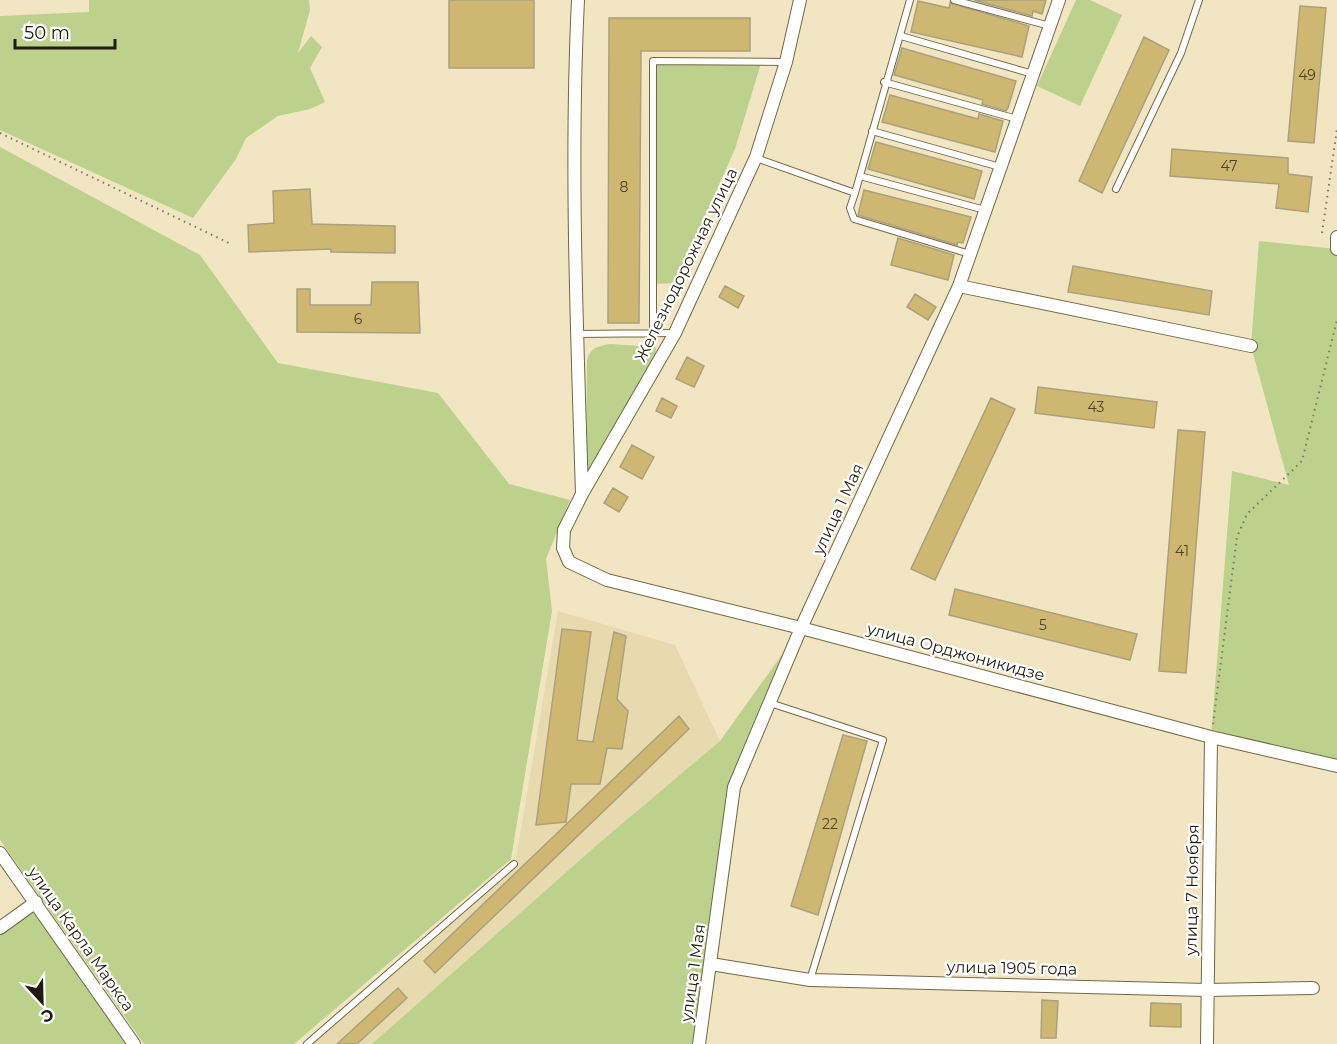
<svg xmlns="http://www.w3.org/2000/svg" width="1337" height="1044" viewBox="0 0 1337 1044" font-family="Montserrat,sans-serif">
<rect width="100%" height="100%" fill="#f1e6c1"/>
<path fill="#e7daaf" d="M558,611L675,645L720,741L598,844L372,1044H308L515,864Z"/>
<path fill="#bbd18c" d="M89,0H309L310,10L298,53L311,36L322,47L310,68L325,102L310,109L278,116L246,138L236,159L193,218L0,130V16L89,12Z
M1076,0H1090L1122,15L1080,106L1037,86Z
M762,60L735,149L675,283L653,284V61Z
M0,147L200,255L278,363L438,393L509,484L570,500L546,559L552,611L511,859L294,1044H144L0,840Z
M1259,241L1337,249V766L1211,737L1232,471L1289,485L1251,346Z
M610,344L656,347V354L586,480L587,360C590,348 598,346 610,344Z
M801,628L734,787L699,1044H372L598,844L720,741Z
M36,902L134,1044H0V928Z"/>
<path fill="#ceb871" stroke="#aba07e" stroke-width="1.5" d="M449,0H534V68H449Z
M974,0H1046L1042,14L1033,11L1032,16Z
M918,1L949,8L950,3L1029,26L1022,57L911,32Z
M1300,6L1326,8L1314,143L1288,141Z
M609,18H750V51H641L639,323H608Z
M1144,37L1169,50L1102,193L1079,181Z
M902,48L1016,81L1008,108L1006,111L982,104L983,100L894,75Z
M890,95L978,119L979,114L1003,121L995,152L882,122Z
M876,142L982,171L974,199L868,169Z
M1172,149L1288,158V174L1312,177L1308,212L1276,208L1279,184L1170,176Z
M310,189L312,224L395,226V253L331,252V249L249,252L248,225L274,223L273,191Z
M864,190L971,217L963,243L958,242L957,245L858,215Z
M898,238L954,255L948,280L891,265Z
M1073,266L1212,291L1209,315L1068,292Z
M372,282H418L420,333L297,332V289H310V305H371Z
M725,286L744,296L738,308L719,297Z
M915,294L936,307L928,320L907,307Z
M687,357L704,366L694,387L676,379Z
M1038,387L1157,402L1154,428L1035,413Z
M662,398L677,406L671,418L656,411Z
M991,398L1015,409L935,580L911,569Z
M1178,430L1205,432L1186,673L1159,671Z
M632,445L654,457L642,479L620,467Z
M613,488L628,497L619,512L604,503Z
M955,589L1137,634L1130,660L949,615Z
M562,629L591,632L577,740L593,742L614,632L626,636L617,699L628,711L622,749L607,748L600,784H571L566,822L536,825Z
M679,716L689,729L435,973L424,961Z
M843,735L867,741L818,915L791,906Z
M398,988L407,998L357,1044H337Z
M1042,1000L1058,1001L1056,1038H1041Z
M1151,1003L1181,1004V1027L1150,1026Z"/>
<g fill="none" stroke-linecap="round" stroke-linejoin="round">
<defs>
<path id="lane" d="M954,0L1050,26
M901,36L1033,74
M884,82L1017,119
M872,131L1000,167
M756,158L855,193L850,208L854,219L970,254
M860,176L985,210
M1116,189L1181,53L1199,0
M855,193L910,0
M577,334L675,333
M653,335V61L786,62
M770,703L883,740L810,980
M307,1044L514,864"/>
<path id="street" d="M578,0C570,164 577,329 582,494
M800,0L786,62L756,157L675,333L582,494L564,530L563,548L569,562L607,580L801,628L1211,737L1337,766
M1337,237V249
M959,286L1251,346
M0,853L134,1044
M0,928L36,902
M711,964L810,980L1207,990L1313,988
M699,1044L734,787L801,628L959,286L1059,0
M1207,1044L1211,737"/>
</defs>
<use href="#lane" stroke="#726847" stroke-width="8"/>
<use href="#street" stroke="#726847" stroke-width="14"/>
<path stroke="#7f7860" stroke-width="2" stroke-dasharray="1.5 4.5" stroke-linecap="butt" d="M0,133L231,244
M1322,233L1337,129
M1213,724L1237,537L1247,514L1302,461L1337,320"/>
<use href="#lane" stroke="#fff" stroke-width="6"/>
<use href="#street" stroke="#fff" stroke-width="12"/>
</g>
<g text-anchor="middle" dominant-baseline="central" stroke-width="4.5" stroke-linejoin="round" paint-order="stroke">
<g font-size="14" fill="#4b4227">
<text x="1307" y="75">49</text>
<text x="1229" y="166">47</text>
<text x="624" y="187">8</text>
<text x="358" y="319">6</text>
<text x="1096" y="407">43</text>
<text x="1182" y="551">41</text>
<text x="1043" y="625">5</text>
<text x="830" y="824">22</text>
</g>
<g font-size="16" fill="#1f1b0e" stroke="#fff">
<text transform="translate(686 265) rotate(-64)">Железнодорожная улица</text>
<text transform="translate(838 509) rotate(-65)">улица 1 Мая</text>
<text transform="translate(956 652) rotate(15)">улица Орджоникидзе</text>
<text transform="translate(1192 890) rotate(-89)">улица 7 Ноября</text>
<text transform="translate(81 939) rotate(55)">улица Карла Маркса</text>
<text transform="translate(1012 968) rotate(1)">улица 1905 года</text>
<text transform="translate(693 973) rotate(-82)">улица 1 Мая</text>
</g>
</g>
<g transform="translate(42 1002) rotate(158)" stroke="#ffffff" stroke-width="4.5" paint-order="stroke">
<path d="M0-4.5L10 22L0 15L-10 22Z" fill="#1f1b0e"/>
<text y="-9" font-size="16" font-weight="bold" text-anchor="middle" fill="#1f1b0e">С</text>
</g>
<path d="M15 39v9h100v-9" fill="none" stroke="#1f1b0e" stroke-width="3"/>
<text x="24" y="39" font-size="18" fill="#1f1b0e" stroke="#ffffff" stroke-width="4.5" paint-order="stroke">50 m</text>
</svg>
